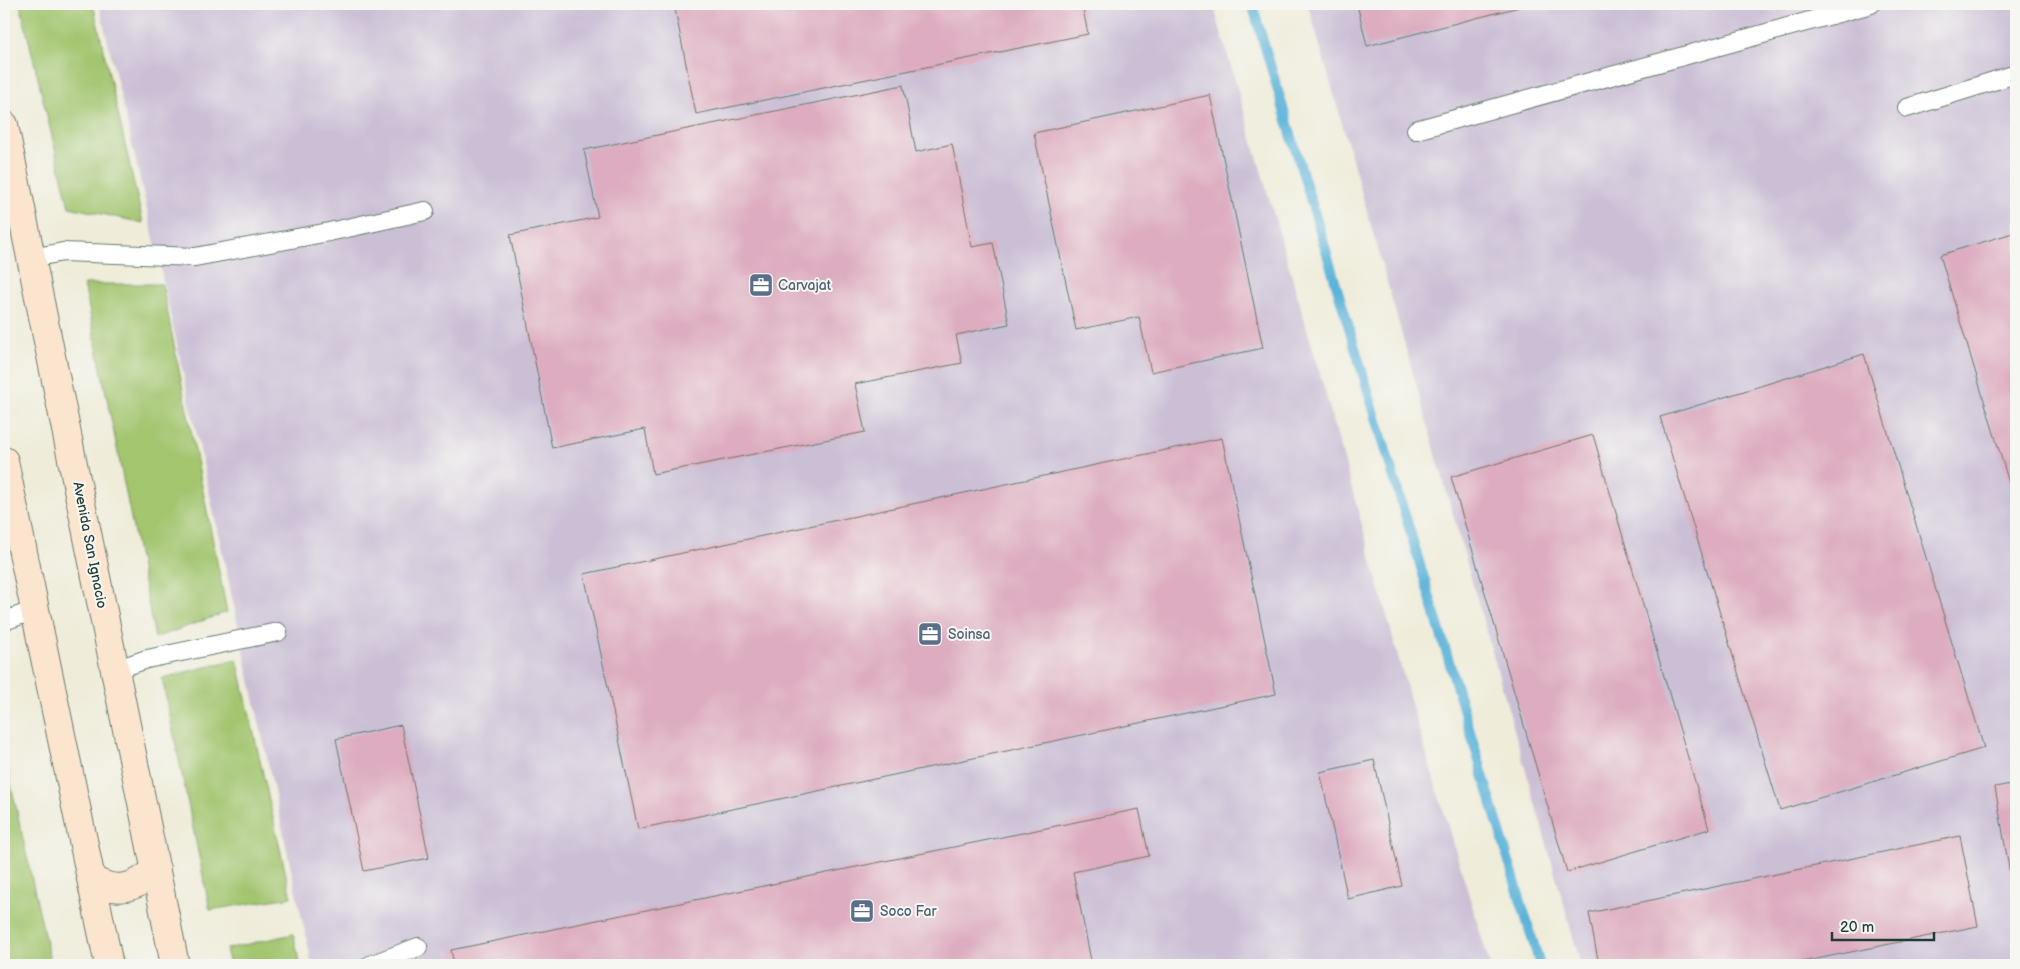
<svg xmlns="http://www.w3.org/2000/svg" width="2020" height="969" viewBox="0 0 2020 969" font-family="'Balsamiq Sans',sans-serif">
<rect width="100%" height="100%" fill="#f6f6f2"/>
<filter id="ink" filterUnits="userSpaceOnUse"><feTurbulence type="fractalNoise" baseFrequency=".02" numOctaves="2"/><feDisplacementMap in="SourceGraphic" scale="10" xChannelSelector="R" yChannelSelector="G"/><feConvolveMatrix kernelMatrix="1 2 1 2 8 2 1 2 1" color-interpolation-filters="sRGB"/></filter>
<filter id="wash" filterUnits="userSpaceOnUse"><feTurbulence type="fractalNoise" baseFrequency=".0096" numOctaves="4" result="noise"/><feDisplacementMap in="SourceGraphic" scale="20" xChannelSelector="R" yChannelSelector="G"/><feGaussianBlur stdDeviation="1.12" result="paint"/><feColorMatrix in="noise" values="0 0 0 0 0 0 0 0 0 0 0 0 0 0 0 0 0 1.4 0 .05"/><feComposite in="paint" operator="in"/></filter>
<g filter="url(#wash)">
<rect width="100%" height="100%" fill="#efecd9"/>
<path fill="#cbbfd5" d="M99,4H1213L1323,384L1413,710L1490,965H312L155,243Z
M1308,4H2016V965H1581Z"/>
<path fill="#a3c56e" stroke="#618151" d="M20,4H93L143,223L69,207Z
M84,284H162L227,612L155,638Z
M237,659L291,897L210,910L162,678Z
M4,753L51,965H4Z
M293,934L300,962L283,965H230L226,949Z"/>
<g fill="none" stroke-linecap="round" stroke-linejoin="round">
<path stroke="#5cb3d9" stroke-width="10" d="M1252,4L1540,965"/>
</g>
<g id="blocks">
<path fill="#ddacc0" d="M674,4H1082L1088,34L696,114Z
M1357,4H1531L1367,46Z
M903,85L916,152L952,144L972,247L993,243L1009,324L956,335L962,363L855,384L865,432L653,474L645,429L552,448L510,235L598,217L584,150Z
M1210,95L1263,348L1151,372L1139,317L1076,330L1034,133Z
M2016,232V506L1940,255Z
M1864,354L1984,748L1780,810L1660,417Z
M1593,435L1709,829L1567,872L1451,477Z
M1222,438L1276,694L638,829L584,574Z
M401,725L429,858L364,871L336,739Z
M1374,760L1402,886L1348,899L1320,772Z
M2016,783V903H2015L1995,787Z
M1139,809L1149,856L1073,872L1092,965H454L451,950Z
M1960,836L1978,926L1787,965H1599L1589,913Z"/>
</g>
</g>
<g filter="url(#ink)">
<use href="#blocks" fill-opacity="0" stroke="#687a6e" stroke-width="1"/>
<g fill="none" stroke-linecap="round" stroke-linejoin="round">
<defs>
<path id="lane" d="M1907,108L2016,74
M1416,130L1871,4
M32,258L63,252L195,257L329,232L425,211
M4,621L35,610
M115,670L147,659L278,632
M370,965L418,947"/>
<path id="secondary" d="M4,125L175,965
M4,461L109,965
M91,879C116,894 136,889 156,869"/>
</defs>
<use href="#lane" stroke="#687a6e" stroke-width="20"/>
<use href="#secondary" stroke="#687a6e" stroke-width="30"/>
<use href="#lane" stroke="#fff" stroke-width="18"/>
<use href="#secondary" stroke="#fce5cf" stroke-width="28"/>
</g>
</g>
<defs>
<symbol id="office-square" viewBox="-11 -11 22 22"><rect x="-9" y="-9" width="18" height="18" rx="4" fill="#5c6f8a" stroke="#f6f6f2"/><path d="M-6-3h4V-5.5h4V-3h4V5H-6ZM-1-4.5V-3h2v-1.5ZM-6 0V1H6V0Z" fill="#fff"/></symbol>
</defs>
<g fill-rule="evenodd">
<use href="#office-square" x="747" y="271" width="28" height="28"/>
<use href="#office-square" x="916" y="620" width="28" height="28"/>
<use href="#office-square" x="848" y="897" width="28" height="28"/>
</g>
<g text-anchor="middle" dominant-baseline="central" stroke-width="4" stroke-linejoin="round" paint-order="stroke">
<g font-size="14" fill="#4e5e75" stroke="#f6f6f2" text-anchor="start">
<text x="778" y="285">Carvajat</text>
<text x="948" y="634">Soinsa</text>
<text x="880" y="911">Soco Far</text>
</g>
<g font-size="14" fill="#1f3d34" stroke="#f6f6f2">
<text transform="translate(90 545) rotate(79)">Avenida San Ignacio</text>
</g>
</g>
<rect width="2020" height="969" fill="none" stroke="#f6f6f2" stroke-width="20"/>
<path d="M1832 932v8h102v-8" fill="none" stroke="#1f3d34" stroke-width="2.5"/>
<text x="1840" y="932" font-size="15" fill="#1f3d34" stroke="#f6f6f2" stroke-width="4" paint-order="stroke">20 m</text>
</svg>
